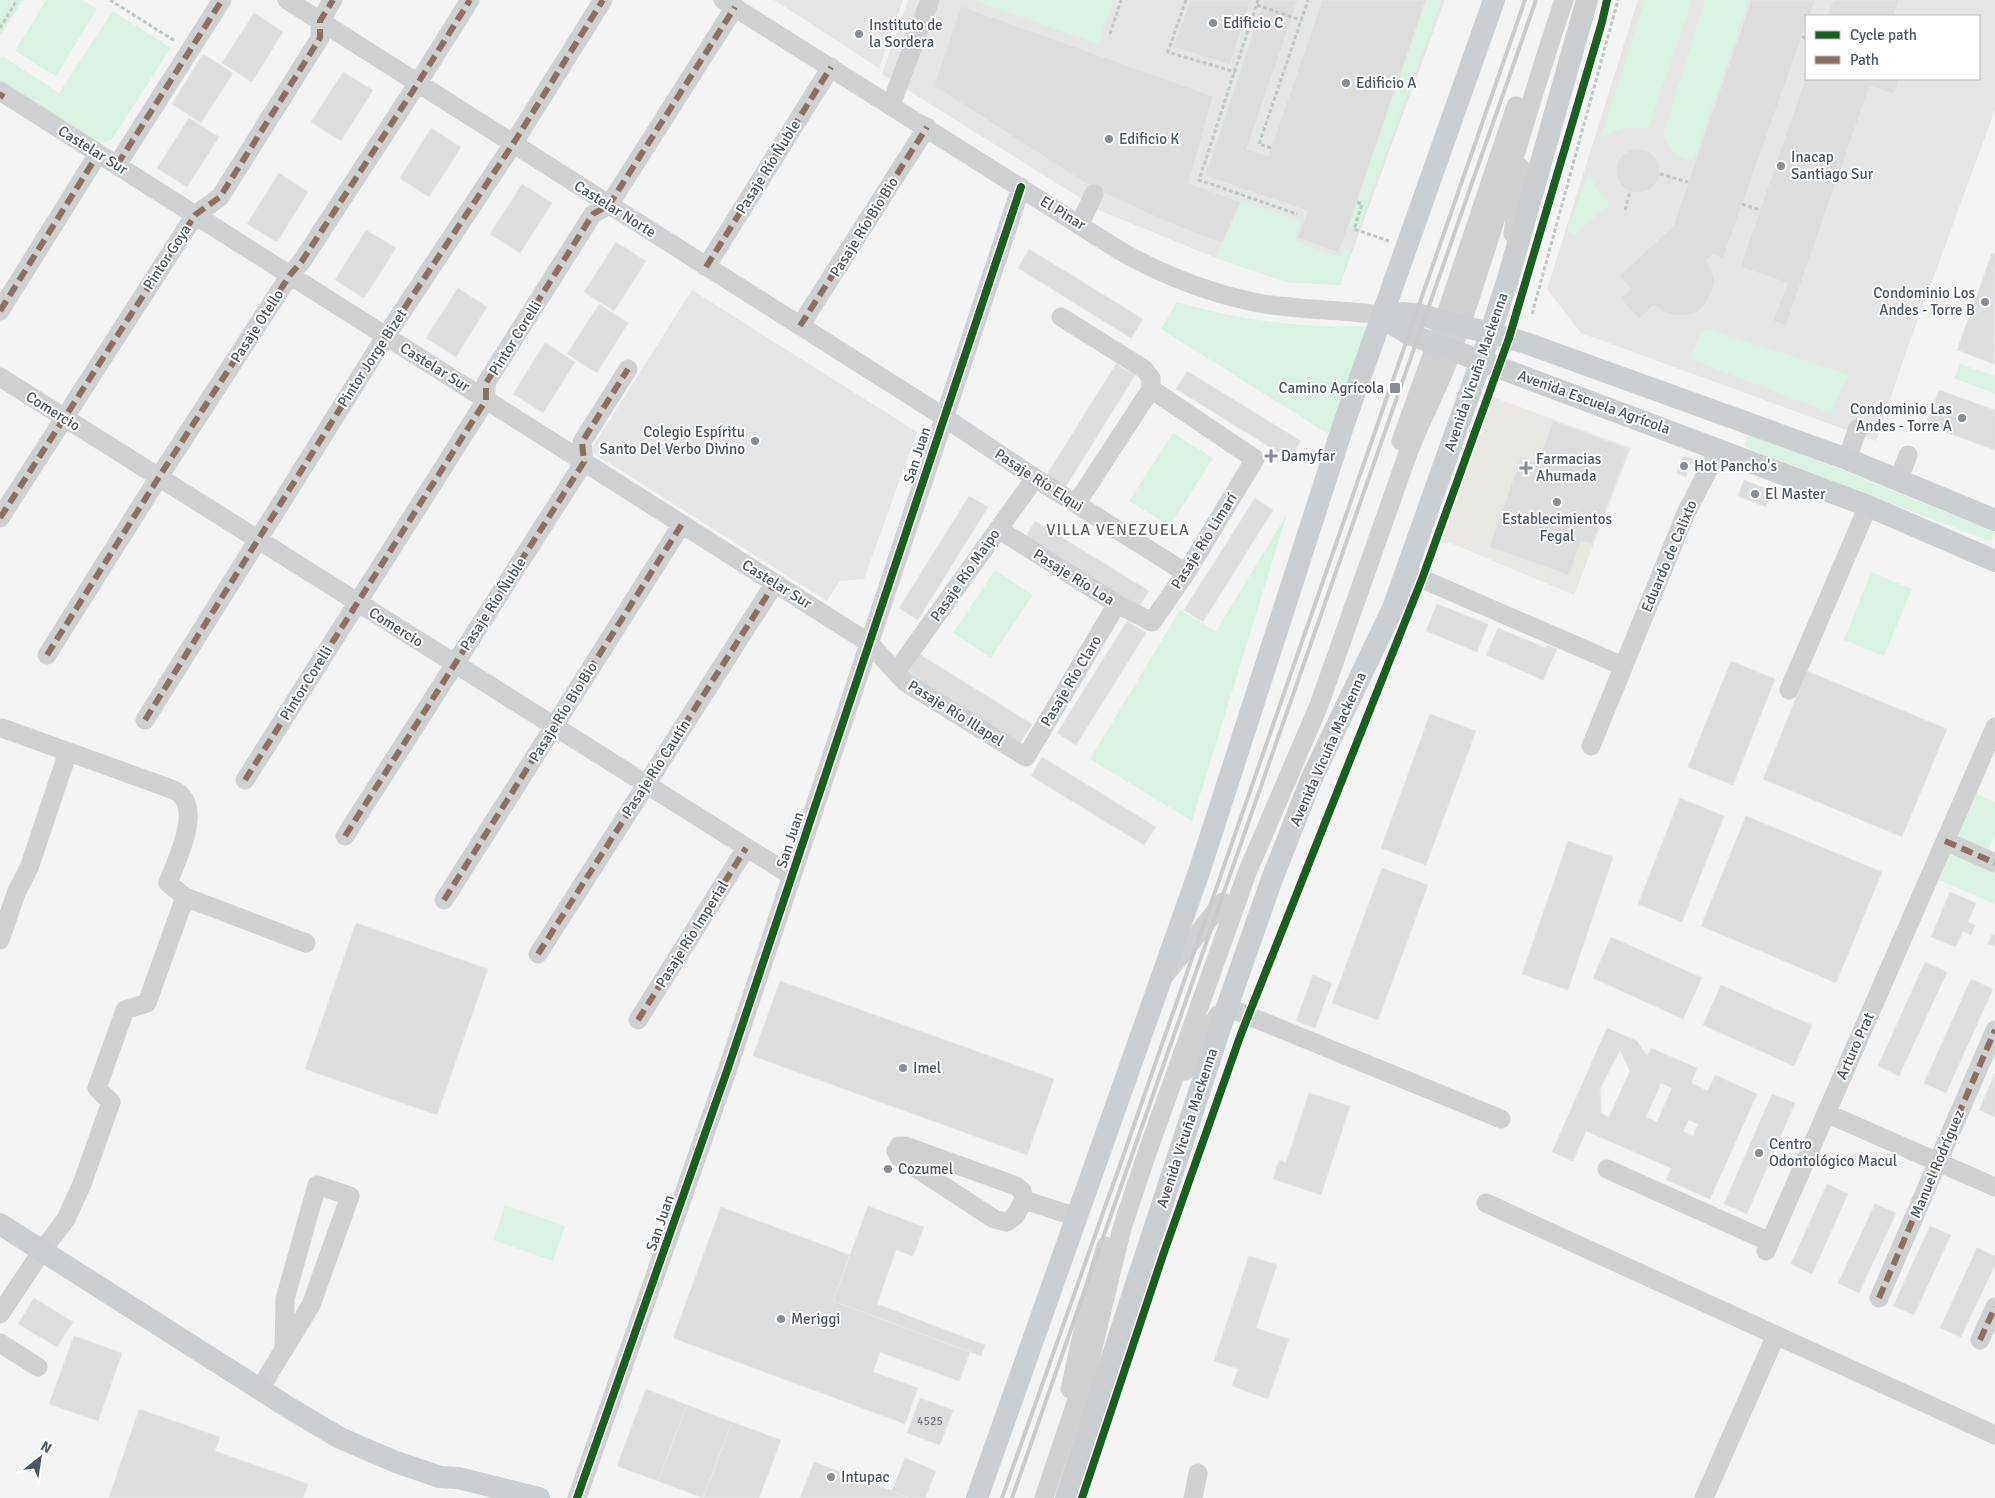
<svg xmlns="http://www.w3.org/2000/svg" width="1995" height="1498" viewBox="0 0 1995 1498" font-family="Signika,sans-serif">
<rect width="100%" height="100%" fill="#f4f4f4"/>
<path fill="#e8e7e3" d="M1493,397L1631,448L1574,595L1453,544L1442,542Z"/>
<path fill="#e6e5e6" fill-rule="evenodd" d="M774,0H903L879,68Z
M908,0H1445L1340,285L1287,282L1216,258L1101,211L882,74Z
M1638,0H1995V110L1905,355L1876,441L1581,333L1547,289ZM1806,16H1979V79H1806Z
M692,290L917,432L864,579L840,581L827,601L590,451Z"/>
<path fill="#d9f2e3" d="M0,0H23L0,36Z
M46,0H82L97,9L56,76L15,51Z
M972,0H1113L1098,44Z
M1426,0H1442L1358,230L1348,227Z
M1645,0H1692L1648,129C1628,125 1616,128 1600,139Z
M1705,0H1748L1694,160C1678,160 1670,149 1663,136Z
M113,11L171,48L112,139L96,145L0,82V59L2,56L59,93Z
M1589,174L1597,189L1610,204L1574,235L1567,230Z
M1241,202L1301,221L1294,241L1341,257L1344,248L1351,249L1340,285L1287,282L1216,258Z
M1177,302C1243,321 1300,328 1369,326L1328,434L1161,329Z
M1709,329L1848,375L1831,413L1690,359L1701,331Z
M1960,364L1995,376V394L1954,378Z
M1173,433L1213,458L1170,526L1129,501Z
M1753,434L1995,532L1992,540H1987L1747,448L1744,444L1748,437Z
M1287,514L1192,821L1090,759L1180,610L1216,631Z
M995,570L1033,595L991,658L953,633Z
M1871,572L1912,589L1884,656L1844,640Z
M1975,793L1995,802V834L1981,867L1995,873V904L1939,880Z
M505,1205L565,1226L553,1261L493,1240Z"/>
<path fill="#ddddde" stroke="#e5e6e7" fill-rule="evenodd" d="M1190,0H1251L1230,65L1173,47Z
M1264,0H1298L1247,149L1268,156L1322,0H1426L1339,253L1298,238L1307,211L1205,176Z
M1751,0H1815L1810,16H1806V26L1723,259L1713,255L1707,260L1712,270L1715,283L1710,295L1704,306L1696,313L1685,316H1674L1664,312L1654,305L1639,319L1620,298L1631,289L1619,276L1673,226Z
M1833,0H1899L1894,16H1827Z
M961,6L1213,96L1189,183L1241,202L1222,243L1169,223L1091,187L934,86Z
M254,13L283,32L252,82L222,63Z
M203,54L233,73L201,123L172,104Z
M343,72L373,90L341,141L311,122Z
M1806,76V79H1900L1894,94L1870,86L1786,326L1773,321L1787,283L1740,267Z
M189,118L219,137L187,187L157,168Z
M431,128L461,147L429,197L400,178Z
M1616 171a22 22 0 1 1 44 0a22 22 0 1 1-44 0Z
M279,173L308,192L277,242L247,224Z
M522,184L552,203L520,253L490,234Z
M366,230L396,248L364,298L335,280Z
M616,242L646,261L614,311L584,292Z
M1029,249L1143,319L1131,338L1018,268Z
M1992,253L1995,254L1994,364L1957,350Z
M458,288L487,307L456,357L426,338Z
M599,304L628,323L597,373L567,354Z
M545,343L575,362L543,413L513,394Z
M1116,364L1135,375L1065,488L1046,476Z
M1187,371L1301,441L1289,459L1176,389Z
M1939,390L1995,410V450L1926,425Z
M1553,421L1629,449L1592,544L1581,541L1569,575L1489,547L1521,457L1538,463Z
M1683,456L1693,459L1686,477L1676,473Z
M1744,480L1772,491L1766,507L1738,496Z
M969,496L988,507L918,620L899,608Z
M1255,498L1273,510L1203,622L1184,610Z
M1035,521L1149,591L1137,610L1024,540Z
M1437,604L1488,624L1477,652L1426,631Z
M1127,621L1146,633L1076,745L1057,733Z
M1498,628L1546,648L1548,645L1557,649L1543,680L1486,655Z
M919,654L1032,724L1020,743L907,673Z
M1731,661L1775,679L1733,785L1688,767Z
M1807,671L1947,729L1902,837L1763,779Z
M1430,714L1476,731L1426,865L1381,848Z
M1042,757L1156,827L1144,845L1031,776Z
M1680,798L1724,816L1682,922L1638,904Z
M1746,816L1882,872L1836,983L1701,926Z
M1568,841L1613,857L1568,990L1522,974Z
M1382,868L1428,885L1378,1020L1332,1003Z
M1950,892L1976,903L1968,922L1975,925L1971,935L1963,931L1956,947L1931,937Z
M356,923L488,969L437,1115L305,1069Z
M1992,934L1995,935V946L1988,944Z
M1611,937L1702,978L1683,1019L1593,978Z
M1925,962L1947,972L1899,1076L1878,1066Z
M1313,975L1332,983L1315,1028L1296,1021Z
M1971,979L1993,989L1946,1093L1924,1083Z
M780,981L1054,1079L1027,1155L753,1056Z
M1721,985L1812,1025L1794,1066L1703,1025Z
M1607,1028L1637,1041L1647,1056L1651,1048L1697,1068L1691,1083L1708,1091L1715,1075L1757,1094L1710,1199L1666,1180L1671,1168L1586,1131L1573,1161L1552,1152ZM1620,1050L1630,1071L1609,1117L1601,1113L1600,1089ZM1661,1083L1672,1088L1657,1122L1646,1117ZM1689,1120L1698,1124L1693,1136L1683,1131Z
M1995,1073V1117L1979,1110Z
M1309,1093L1350,1106L1321,1195L1273,1179L1279,1160L1286,1163Z
M1772,1094L1795,1103L1747,1214L1724,1204Z
M1827,1184L1848,1194L1812,1274L1791,1264Z
M1875,1204L1896,1213L1859,1293L1838,1283Z
M868,1206L924,1227L913,1256L896,1250L877,1304L985,1345L981,1356L833,1301Z
M721,1207L850,1255L833,1301L970,1352L959,1381L880,1352L873,1372L918,1388L905,1424L673,1338Z
M1930,1226L1951,1235L1914,1315L1893,1306Z
M1977,1248L1995,1256V1265L1961,1337L1940,1328Z
M1249,1256L1277,1265L1256,1328L1289,1339L1268,1399L1232,1386L1238,1369L1214,1361Z
M34,1298L73,1322L57,1347L18,1324Z
M74,1336L122,1353L98,1421L49,1404Z
M646,1389L687,1405L658,1481L617,1466Z
M920,1398L953,1410L940,1445L907,1433Z
M687,1405L732,1422L703,1498L658,1481Z
M139,1409L220,1437L215,1451L308,1484L303,1498H109Z
M732,1422L781,1440L759,1498H703Z
M905,1458L936,1471L925,1498H909L892,1491Z
M814,1462L892,1491L909,1498H800Z"/>
<g fill="none" stroke-linecap="round" stroke-linejoin="round">
<path stroke="#bcc7c4" stroke-width="3" stroke-dasharray="4 2.5" stroke-linecap="butt" d="M110,0L175,41
M1186,0L1168,52L1235,72
M1258,0L1199,180L1297,214
M1257,5L1301,20
M0,28L17,0
M1110,34L1121,0
M1802,37L1806,38
M1271,148L1259,144L1308,0
M1660,174L1688,182
M1357,202L1362,204L1354,229L1389,241
M1742,204L1760,210
M1625,210L1630,191
M1532,314L1618,0"/>
<path stroke="#ced0d2" stroke-width="19" d="M287,0L944,417L1035,478L1186,573
M723,0L1122,252C1167,277 1213,295 1264,304C1303,310 1343,310 1382,315
M0,91L869,643L905,682L1026,757L1117,604
M891,105L930,0
M117,165L222,0
M1080,224L1094,194
M1513,234L1521,168
M706,267L831,67
M0,311L98,154
M800,326L927,127
M0,377L792,876
M1401,441L1436,344L1516,106
M1847,459L1858,428
M1899,479L1908,455
M1076,504L1151,389
M0,518L195,215L220,197L320,38V21L333,0
M998,529L1117,604L1152,622L1186,573L1255,459L1151,389V378L1144,369L1061,317
M1406,572L1623,666
M47,655L159,477L290,275L302,261L418,83L470,0
M896,672L1035,478
M1789,690L1868,506
M145,720L380,345L513,144L603,0
M1591,746L1686,513L1719,449
M245,780L486,400V383L593,214L609,205L735,7
M345,836L584,462L582,442L628,369
M1945,841L1995,863
M185,897L306,943
M444,900L682,524
M0,940L17,891L29,868L68,752
M538,954L775,583
M1166,974L1223,902
M1227,1007L1501,1119
M638,1020L746,848
M1185,1071L1218,1015
M1826,1113L1995,1187
M1607,1169L1770,1242
M1024,1200L1022,1191L1016,1186L905,1146H899L896,1151L899,1157L994,1219L1007,1222L1015,1216L1024,1200L1077,1217
M1486,1203L1995,1435
M1766,1251L1995,727
M1879,1298L1995,1030
M0,1314L42,1251L66,1219L82,1184L111,1102L97,1088L125,1010L147,1003L185,897L168,883C176,861 201,813 180,794C177,791 170,789 166,787L2,728
M1980,1340L1995,1307
M0,1343L38,1367
M1070,1389L1089,1303L1106,1246
M259,1390L311,1305L350,1196L317,1185L285,1299L284,1350
M577,1498L728,1068L1021,187
M1044,1498L1089,1364L1122,1228L1145,1159L1247,873L1319,705L1407,456C1421,419 1440,385 1453,348C1494,233 1525,115 1564,0
M1193,1498L1198,1473
M1704,1498L1776,1335"/>
<path stroke="#caced1" stroke-width="22" d="M1382,315L1389,322L1409,334L1868,506L1995,561
M1382,315L1403,313L1421,315L1523,342L1847,459L1995,520
M0,1224L291,1409L340,1438L396,1462L440,1477L458,1478L539,1498
M977,1498L1199,872L1343,426L1494,0
M1066,1498L1227,1007L1272,879L1311,780L1393,608L1481,361L1508,279L1587,0"/>
<path stroke="#c9cacc" stroke-width="4" d="M1002,1498L1126,1148L1525,0
M1012,1498L1536,0"/>
<path stroke="#8d6e63" stroke-width="6" stroke-dasharray="12 6" stroke-linecap="butt" d="M0,98L3,93
M117,165L222,0
M706,267L831,67
M0,311L98,154
M800,326L927,127
M0,518L195,215L220,197L320,38V21L333,0
M47,655L159,477L290,275L302,261L418,83L470,0
M145,720L380,345L513,144L603,0
M245,780L486,400V383L593,214L609,205L735,7
M345,836L584,462L582,442L628,369
M1945,841L1995,863
M444,900L682,524
M538,954L775,583
M638,1020L746,848
M1879,1298L1995,1030
M1980,1340L1995,1307"/>
<defs>
<path id="cycleway" d="M577,1498L728,1068L1021,187
M1082,1498L1163,1255L1241,1034L1422,579L1509,338L1602,22L1607,0"/>
</defs>
<use href="#cycleway" stroke="#fff" stroke-width="11"/>
<use href="#cycleway" stroke="#1b5e20" stroke-width="8"/>
</g>
<g fill="#868d94" stroke="#fff" stroke-width="2">
<circle cx="1213" cy="23" r="5"/>
<circle cx="859" cy="34" r="5"/>
<circle cx="1346" cy="83" r="5"/>
<circle cx="1109" cy="139" r="5"/>
<circle cx="1781" cy="166" r="5"/>
<circle cx="1985" cy="302" r="5"/>
<rect x="1389" y="382" width="12" height="12" rx="2.5"/>
<circle cx="1962" cy="418" r="5"/>
<circle cx="755" cy="441" r="5"/>
<path d="M1268.5 448.5h5v5h5v5h-5v5h-5v-5h-5v-5h5z"/>
<circle cx="1684" cy="466" r="5"/>
<path d="M1523.5 460.5h5v5h5v5h-5v5h-5v-5h-5v-5h5z"/>
<circle cx="1755" cy="494" r="5"/>
<circle cx="1557" cy="502" r="5"/>
<circle cx="903" cy="1068" r="5"/>
<circle cx="1759" cy="1153" r="5"/>
<circle cx="888" cy="1169" r="5"/>
<circle cx="781" cy="1319" r="5"/>
<circle cx="831" cy="1477" r="5"/>
</g>
<g text-anchor="middle" dominant-baseline="central" stroke-width="4" stroke-linejoin="round" paint-order="stroke">
<g font-size="12" fill="#707881">
<text x="930" y="1421">4525</text>
</g>
<g font-size="15" fill="#4a5661" stroke="#fff" text-anchor="start">
<text x="1223" y="23">Edificio C</text>
<text x="869" y="25">Instituto de<tspan x="869" dy="17">la Sordera</tspan></text>
<text x="1356" y="83">Edificio A</text>
<text x="1119" y="139">Edificio K</text>
<text x="1791" y="157">Inacap<tspan x="1791" dy="17">Santiago Sur</tspan></text>
<text x="1975" y="293" text-anchor="end">Condominio Los<tspan x="1975" dy="17">Andes - Torre B</tspan></text>
<text x="1384" y="388" text-anchor="end">Camino Agrícola</text>
<text x="1952" y="409" text-anchor="end">Condominio Las<tspan x="1952" dy="17">Andes - Torre A</tspan></text>
<text x="745" y="432" text-anchor="end">Colegio Espíritu<tspan x="745" dy="17">Santo Del Verbo Divino</tspan></text>
<text x="1281" y="456">Damyfar</text>
<text x="1536" y="459">Farmacias<tspan x="1536" dy="17">Ahumada</tspan></text>
<text x="1694" y="466">Hot Pancho's</text>
<text x="1765" y="494">El Master</text>
<text x="1557" y="519" text-anchor="middle">Establecimientos<tspan x="1557" dy="17">Fegal</tspan></text>
<text x="913" y="1068">Imel</text>
<text x="1769" y="1144">Centro<tspan x="1769" dy="17">Odontológico Macul</tspan></text>
<text x="898" y="1169">Cozumel</text>
<text x="791" y="1319">Meriggi</text>
<text x="841" y="1477">Intupac</text>
</g>
<g font-size="15" fill="#4a5661" stroke="#fff">
<text transform="translate(93 150) rotate(32)">Castelar Sur</text>
<text transform="translate(768 167) rotate(-58)">Pasaje Río Ñuble</text>
<text transform="translate(615 209) rotate(32)">Castelar Norte</text>
<text transform="translate(1063 213) rotate(32)">El Pinar</text>
<text transform="translate(864 227) rotate(-58)">Pasaje Río Bio Bio</text>
<text transform="translate(167 257) rotate(-57)">Pintor Goya</text>
<text transform="translate(257 326) rotate(-57)">Pasaje Otello</text>
<text transform="translate(515 338) rotate(-58)">Pintor Corelli</text>
<text transform="translate(372 358) rotate(-57)">Pintor Jorge Bizet</text>
<text transform="translate(435 367) rotate(32)">Castelar Sur</text>
<text transform="translate(1476 372) rotate(-71)">Avenida Vicuña Mackenna</text>
<text transform="translate(1594 402) rotate(20)">Avenida Escuela Agrícola</text>
<text transform="translate(53 411) rotate(32)">Comercio</text>
<text transform="translate(917 455) rotate(-72)">San Juan</text>
<text transform="translate(1039 480) rotate(33)">Pasaje Río Elqui</text>
<text transform="translate(1204 541) rotate(-58)">Pasaje Río Limarí</text>
<text transform="translate(1669 556) rotate(-67)">Eduardo de Calixto</text>
<text transform="translate(965 575) rotate(-55)">Pasaje Río Maipo</text>
<text transform="translate(1074 577) rotate(32)">Pasaje Río Loa</text>
<text transform="translate(777 584) rotate(32)">Castelar Sur</text>
<text transform="translate(493 604) rotate(-57)">Pasaje Río Ñuble</text>
<text transform="translate(396 627) rotate(32)">Comercio</text>
<text transform="translate(1071 681) rotate(-59)">Pasaje Río Claro</text>
<text transform="translate(306 683) rotate(-58)">Pintor Corelli</text>
<text transform="translate(563 712) rotate(-58)">Pasaje Río Bio Bio</text>
<text transform="translate(956 713) rotate(32)">Pasaje Río Illapel</text>
<text transform="translate(1328 749) rotate(-66)">Avenida Vicuña Mackenna</text>
<text transform="translate(656 768) rotate(-57)">Pasaje Río Cautín</text>
<text transform="translate(790 840) rotate(-72)">San Juan</text>
<text transform="translate(692 934) rotate(-58)">Pasaje Río Imperial</text>
<text transform="translate(1855 1046) rotate(-66)">Arturo Prat</text>
<text transform="translate(1187 1128) rotate(-72)">Avenida Vicuña Mackenna</text>
<text transform="translate(1937 1164) rotate(-67)">Manuel Rodríguez</text>
<text transform="translate(660 1223) rotate(-71)">San Juan</text>
</g>
<g font-size="16" letter-spacing="1" fill="#5f6368" stroke="#fff">
<text x="1118" y="530">VILLA VENEZUELA</text>
</g>
</g>
<rect x="1805" y="15" width="175" height="65" fill="#ffffff" stroke="#b7bbc0"/>
<rect x="1815" y="31" width="25" height="8" fill="#1b5e20" stroke="#b7bbc0"/>
<text x="1850" y="40" font-size="15" fill="#4a5661">Cycle path</text>
<rect x="1815" y="56" width="25" height="8" fill="#8d6e63" stroke="#b7bbc0"/>
<text x="1850" y="65" font-size="15" fill="#4a5661">Path</text>
<g transform="translate(40 1458) rotate(30)" stroke="#ffffff" stroke-width="4" paint-order="stroke">
<path d="M0-4L9 19L0 12L-9 19Z" fill="#4a5661"/>
<text y="-8" font-size="14" font-weight="bold" text-anchor="middle" fill="#4a5661">N</text>
</g>
</svg>
